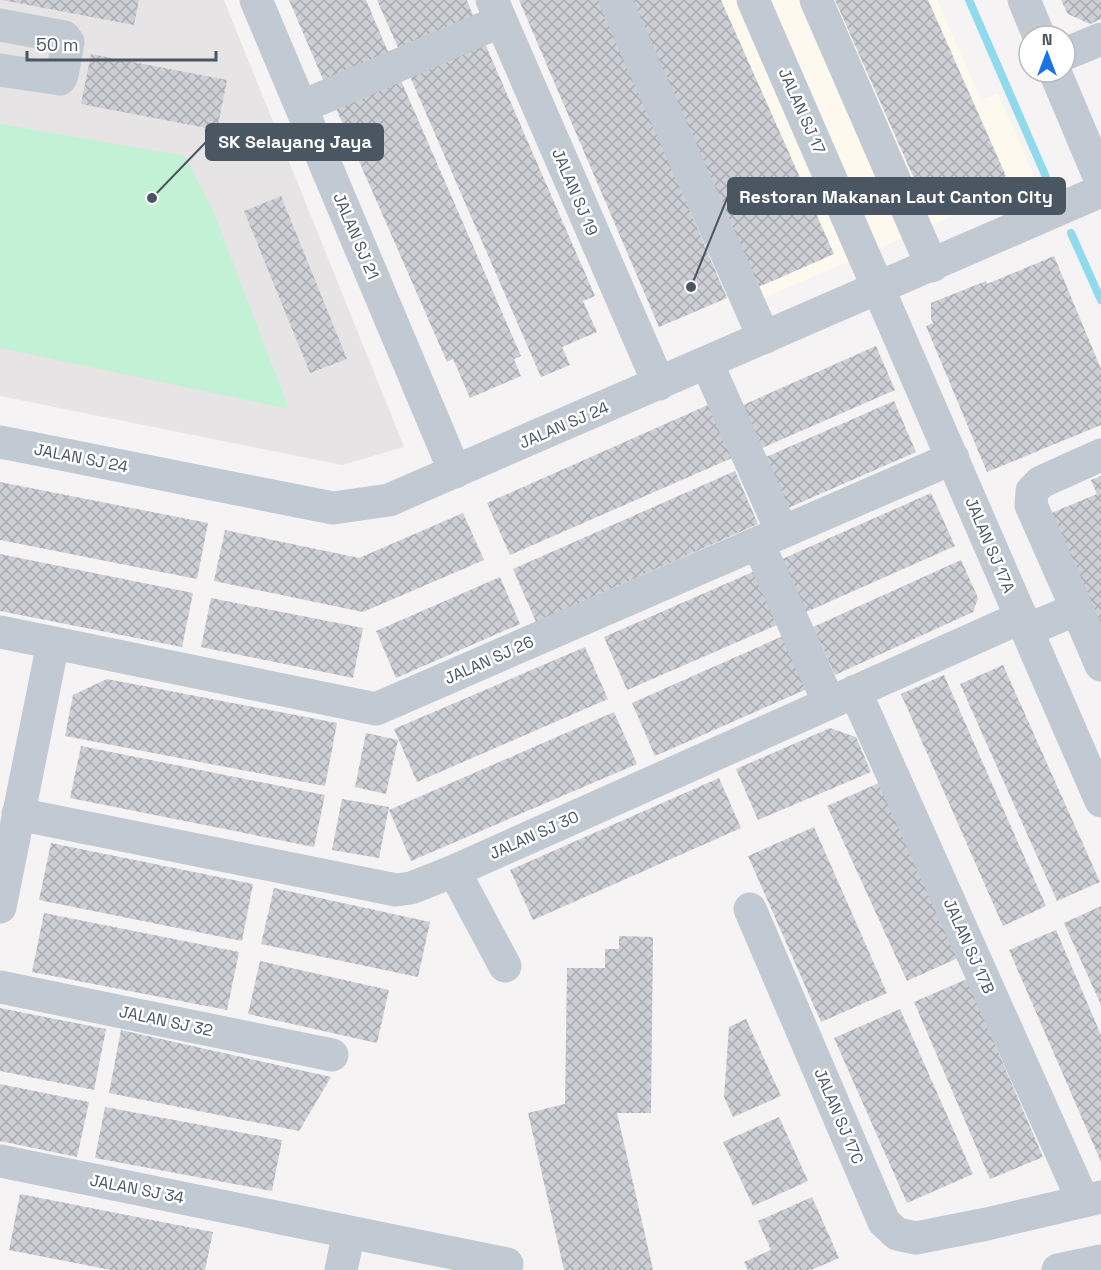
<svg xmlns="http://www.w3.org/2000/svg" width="1101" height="1270" viewBox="0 0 1101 1270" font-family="'Space Grotesk',sans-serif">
<defs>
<pattern id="building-cross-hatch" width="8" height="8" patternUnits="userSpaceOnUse" patternTransform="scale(1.5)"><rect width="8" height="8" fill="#cdcfd5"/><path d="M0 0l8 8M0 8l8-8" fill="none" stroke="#a8abb0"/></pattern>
</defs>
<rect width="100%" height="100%" fill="#f5f3f3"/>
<path fill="#fdf9ef" d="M623,0H937L981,100L998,93L1036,180L755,302Z"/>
<path fill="#e6e4e5" d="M0,0H224L404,447L342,465L0,396Z"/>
<path fill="#c3f1d5" d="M0,124L185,156L214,213L289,409L0,348Z"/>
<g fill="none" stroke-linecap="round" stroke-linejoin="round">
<path stroke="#90daee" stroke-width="8" d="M969,0L1046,177
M1071,233L1101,300"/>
</g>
<path fill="url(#building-cross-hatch)" d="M2,0H139L134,25Z
M289,0H366L389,54L324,82Z
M377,0H467L474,18L399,50Z
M519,0H600L727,298L659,327Z
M628,0H721L834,254L756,288Z
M835,0H928L1006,176L928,210Z
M1061,0H1101V19L1090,24L1068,14Z
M483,39L595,296L583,301L597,332L562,347L570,365L541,377L408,72Z
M91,54L227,80L217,130L81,104Z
M399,76L521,356L514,359L521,376L470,398L453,359L447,362L334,104Z
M281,196L347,359L310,373L244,211Z
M1054,256L1101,369V425L987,472L926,326L933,323L931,318V303L986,281L987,284Z
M876,346L895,390L753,452L734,409Z
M894,401L916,452L779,512L757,461Z
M708,405L732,458L510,555L487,503Z
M735,471L758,524L536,622L513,569Z
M1101,476V636L1049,514L1097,494L1091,480Z
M0,482L208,523L197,579L0,540Z
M931,493L955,546L804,613L780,560Z
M463,513L484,560L363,612L214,581L225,530L359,558Z
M0,554L193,593L182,647L0,611Z
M961,560L978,598L973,612L835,675L813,627Z
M755,571L779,624L627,690L604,637Z
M500,577L520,624L396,678L376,631Z
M211,598L363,628L353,678L201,647Z
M783,636L807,689L655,756L632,703Z
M585,647L608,699L417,782L394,729Z
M1003,665L1100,882L1057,901L960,684Z
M944,675L1046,906L1003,926L901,694Z
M107,679L337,723L325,786L65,736L73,695Z
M614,712L637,764L411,861L389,810Z
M830,728L856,737L871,772L758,820L736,769Z
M366,733L398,740L386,794L355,787Z
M81,746L325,795L314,847L70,798Z
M719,778L741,828L533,920L510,870Z
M881,782L960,957L907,981L827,806Z
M342,799L389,807L379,858L332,850Z
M814,827L887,993L821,1022L748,856Z
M51,843L253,884L242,941L39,900Z
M274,888L430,922L418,977L261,944Z
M1101,906V1005L1064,923Z
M44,913L239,952L227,1010L32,972Z
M1056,930L1101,1035V1162L1009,950Z
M619,936L653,937L651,1113H617L653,1270H564L528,1113L565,1104L567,968H605V949H619Z
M260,961L389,990L377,1043L248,1014Z
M967,979L1043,1157L990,1179L914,1002Z
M0,1008L106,1029L94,1090L0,1071Z
M900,1009L973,1174L907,1203L834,1038Z
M746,1019L781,1096L733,1117L724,1097L729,1027Z
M121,1030L331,1077L299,1131L109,1093Z
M0,1084L89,1102L77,1157L0,1141Z
M105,1107L282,1140L272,1191L95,1158Z
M779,1117L808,1181L753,1206L723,1142Z
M20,1194L213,1232L205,1270H111L9,1250Z
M812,1197L839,1258L811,1270H748L744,1262L771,1250L758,1221Z"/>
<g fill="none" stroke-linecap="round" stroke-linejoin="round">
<path stroke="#c1cad2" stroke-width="33" d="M256,0L455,472
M492,0L659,384
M615,0L764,338
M753,0L1101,801
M816,0L932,266
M1024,0L1039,36
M0,25L64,37L68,42L62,75L60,79L0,70
M1065,54L1101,39
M1055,72L1101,181
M301,107L501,21
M707,363L782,532
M0,442L333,508L389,500L1101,191
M758,543L829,703
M1077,609L1101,665
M1027,630L1077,609L1031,505L1032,491L1041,482L1101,455
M0,632L376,709L953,458
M855,691L1083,1201
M18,814L396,890L411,888L454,871L1022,617
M454,871L505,966
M0,907L53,643
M750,909L884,1222L897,1234L916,1238L987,1224L1101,1197
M0,987L332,1055
M0,1161L507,1264
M341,1270L349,1232
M1058,1270L1101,1261"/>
</g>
<g text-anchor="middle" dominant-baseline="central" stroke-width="5" stroke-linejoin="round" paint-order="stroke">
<g font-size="16" fill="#4a5661" stroke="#fff">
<text transform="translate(802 111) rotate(66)">JALAN SJ 17</text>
<text transform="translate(575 192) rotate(67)">JALAN SJ 19</text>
<text transform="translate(356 236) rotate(67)">JALAN SJ 21</text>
<text transform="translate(564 425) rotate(-23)">JALAN SJ 24</text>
<text transform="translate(81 458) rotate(11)">JALAN SJ 24</text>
<text transform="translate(990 545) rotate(67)">JALAN SJ 17A</text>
<text transform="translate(489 660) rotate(-24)">JALAN SJ 26</text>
<text transform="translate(534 835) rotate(-24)">JALAN SJ 30</text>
<text transform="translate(969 946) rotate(66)">JALAN SJ 17B</text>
<text transform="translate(166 1021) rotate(12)">JALAN SJ 32</text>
<text transform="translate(839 1116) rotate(67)">JALAN SJ 17C</text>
<text transform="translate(137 1189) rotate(11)">JALAN SJ 34</text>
</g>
</g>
<path fill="none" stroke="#4a5661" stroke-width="2" d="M152 198L206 142M691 287L728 196"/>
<g fill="#4a5661" stroke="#fff" stroke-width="2">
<circle cx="152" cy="198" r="6"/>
<circle cx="691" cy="287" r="6"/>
</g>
<g fill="#4a5661" stroke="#4a5661" stroke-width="2">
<rect x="206" y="124" width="177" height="36" rx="6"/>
<rect x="728" y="178" width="337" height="36" rx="6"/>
</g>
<g font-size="18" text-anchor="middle" font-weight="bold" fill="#fff">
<text x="295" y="148">SK Selayang Jaya</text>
<text x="896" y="203">Restoran Makanan Laut Canton City</text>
</g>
<g transform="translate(1047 54)"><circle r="28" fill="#ffffff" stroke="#b7bbc0" stroke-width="1.5"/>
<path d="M0-4.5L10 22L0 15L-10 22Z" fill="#1a73e8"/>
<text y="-9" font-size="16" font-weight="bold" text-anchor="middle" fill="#4a5661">N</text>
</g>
<path d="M27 51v9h189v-9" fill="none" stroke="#4a5661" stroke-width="3"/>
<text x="36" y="51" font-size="18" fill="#4a5661" stroke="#ffffff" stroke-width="4.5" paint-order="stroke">50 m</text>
</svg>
